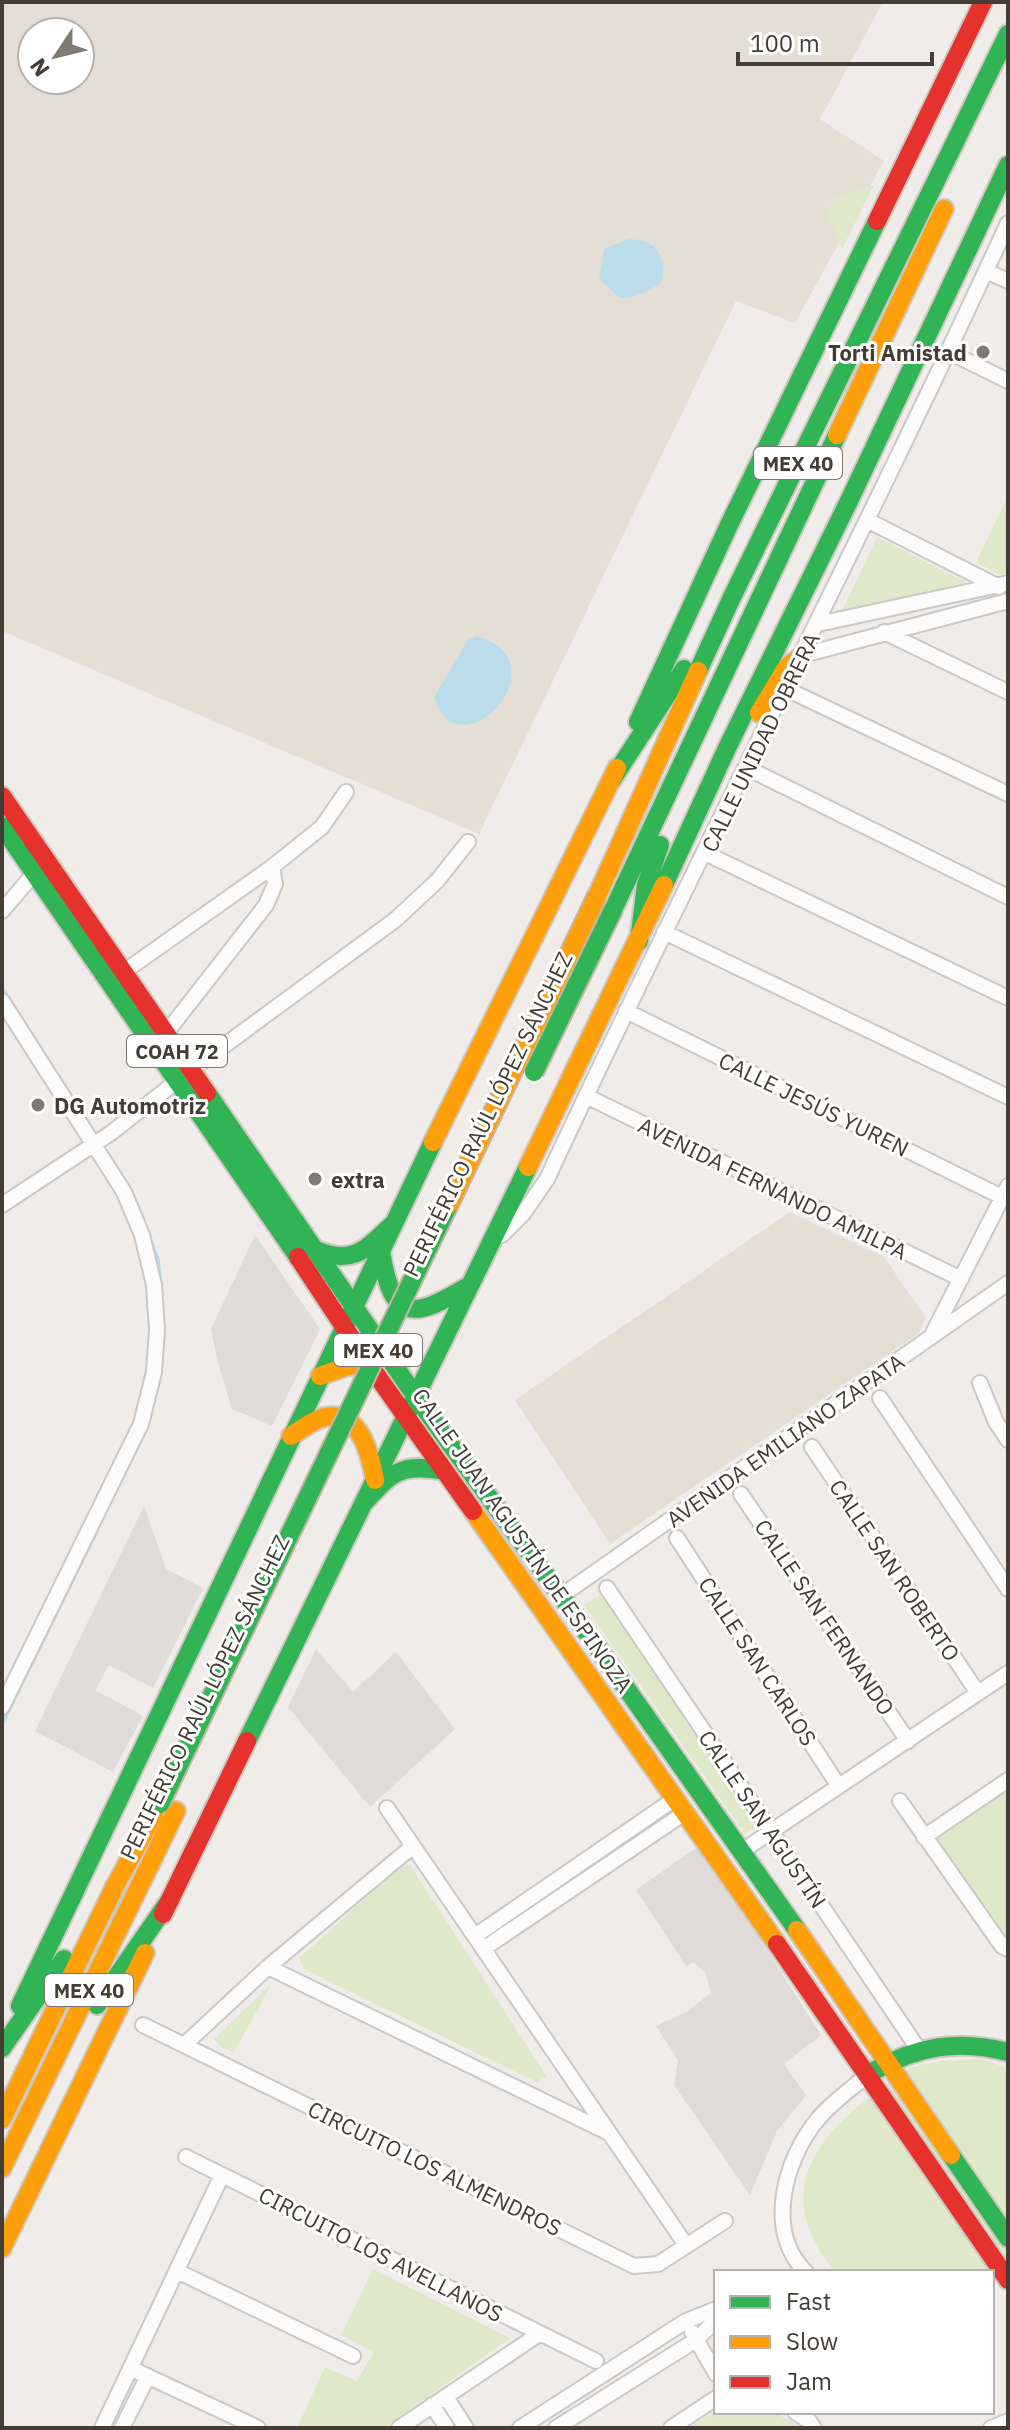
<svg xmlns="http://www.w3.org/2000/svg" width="1010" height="2430" viewBox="0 0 1010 2430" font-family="'IBM Plex Sans',sans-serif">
<rect width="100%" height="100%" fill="#efece9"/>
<path fill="#e5ded5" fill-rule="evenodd" d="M2,2H883L820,119L884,161L795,323L736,301L479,834L2,631ZM32,32H80V80H32Z
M790,1212L884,1257L926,1318L919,1333L610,1544L515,1400Z"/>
<path fill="#e0e8ca" d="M874,185L842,249L828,215L833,199Z
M1008,496V573L1000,575L976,562Z
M877,537L966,582L842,611Z
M601,1594L759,1825L745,1834L584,1605Z
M1008,1788V1941L935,1837Z
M410,1865L547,2077L536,2082L304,1969L299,1958L399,1869Z
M273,1982L234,2052L222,2048L214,2039Z
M981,2059L1008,2068V2257L987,2272H836C777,2205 804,2146 869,2098C881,2089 895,2076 908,2069C930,2060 958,2060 981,2059Z
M373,2269L510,2338L384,2428H297L325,2367L357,2381L374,2352L341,2335Z
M716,2411L774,2412L803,2428H688Z"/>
<path fill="#dedbd9" d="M255,1235L320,1329L272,1426L232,1409L217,1359L211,1329Z
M144,1506L166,1569L203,1588L153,1688L109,1665L95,1690L143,1716L113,1772L35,1731Z
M316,1649L353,1692L396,1652L455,1729L370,1807L288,1707Z
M700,1845L821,2035L784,2064L806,2095L777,2131L750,2195L674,2085L678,2060L656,2026L686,2012L711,1993L705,1972L694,1962L686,1966L636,1890Z"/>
<path fill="#bbddeb" d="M628,239C656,239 668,256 661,283C647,292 636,298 620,298L599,279L604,249Z
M477,636C566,662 458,777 434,697L468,640Z"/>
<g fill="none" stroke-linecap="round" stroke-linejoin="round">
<path stroke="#bbddeb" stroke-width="4" d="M2,988L124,1180
M132,1194L140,1212
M150,1239L158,1260L163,1320
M2,1724L96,1532"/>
<defs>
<path id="street" d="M986,271L1008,281
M949,352L1008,381
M867,520L999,587
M818,624L1008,583
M884,632L1008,692
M803,655L1008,601
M786,689L1008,794
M747,768L1008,897
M705,853L1008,998
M2,911L38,869
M664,932L1008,1097
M118,976L272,867L322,827L346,792
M2,1001L124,1192L142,1235L154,1285L157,1330L154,1372L141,1424L2,1707
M626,1011L1002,1197
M163,1037L266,905L275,884L272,867
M586,1096L961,1279
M2,1205L111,1133L191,1070L395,920L437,881L468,842
M502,1235L523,1214L547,1179C696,858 860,545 1008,223
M932,1335L1008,1186
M980,1383L996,1422L1008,1440
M880,1398L1008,1589
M812,1447L978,1693
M741,1494L908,1741
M677,1538L838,1785
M607,1588L919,2050
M561,1596L1008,1283
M900,1801L1002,1946L1008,1949
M387,1808L686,2245
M924,1837L1008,1780
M742,1851L1008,1673
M475,1936L676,1798
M483,1949L686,1812
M268,1967L609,2133
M143,2025L634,2266L658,2264L725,2221
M184,2045L268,1967L413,1846
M186,2157L596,2361
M177,2271L353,2356
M806,2272C764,2232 785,2158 818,2119C832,2102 851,2089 869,2074
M692,2332L716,2374
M130,2368L258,2428
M446,2397L466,2428
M432,2405L447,2428
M795,2412L809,2421L814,2428
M102,2428L222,2175
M122,2428L148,2376
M399,2428L539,2334
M520,2428L686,2321L716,2309
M556,2428L696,2340L716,2320
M671,2428L716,2398
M991,2428L1008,2421"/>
<path id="fast" d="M698,671L733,595L1008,34
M638,722L729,525L877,221
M611,781L684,669
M2,826L298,1257
M664,885L728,746L848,503L1008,165
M613,910L837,435
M639,941L646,885L660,845
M207,1093L416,1397L561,1596L797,1930
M316,1250C354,1266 367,1248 394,1223
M381,1251C392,1324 414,1319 470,1285
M363,1504C391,1473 401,1462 444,1471
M247,1741L528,1167
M97,2005L170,1900
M20,2006L433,1142
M2,2048L64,1959
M872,2072C916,2046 959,2039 1008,2052
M951,2155L1008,2238"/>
<path id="slow" d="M837,435L944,209
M759,713L786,668L803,655
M597,896L698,671
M433,1142L617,768
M528,1167L664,885
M320,1376L348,1366L368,1363
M291,1436C301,1429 313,1420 325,1417C360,1410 370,1454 375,1480
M473,1511L777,1944
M797,1930L951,2155
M2,2119L115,1886L154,1815
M2,2168L176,1811
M2,2248L145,1953"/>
<path id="jam" d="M877,221L983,2
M2,796L207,1093
M298,1257L368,1363L473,1511
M163,1914L247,1741
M777,1944L1008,2280"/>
</defs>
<use href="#street" stroke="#ccc8c5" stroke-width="18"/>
<use href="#fast" stroke="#cec8c0" stroke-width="22"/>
<use href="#slow" stroke="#cec8c0" stroke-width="22"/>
<use href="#jam" stroke="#cec8c0" stroke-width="22"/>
<use href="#street" stroke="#fdfcfc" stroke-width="14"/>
<use href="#fast" stroke="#30b455" stroke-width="18"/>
<use href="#slow" stroke="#ff9f0a" stroke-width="18"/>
<use href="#jam" stroke="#e5322d" stroke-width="18"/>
<defs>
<path id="fast-bridge" d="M534,1072L613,910
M160,1804L449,1204"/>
<path id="slow-bridge" d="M449,1204L597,896"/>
</defs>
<use href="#fast-bridge" stroke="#c5b6a6" stroke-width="22" stroke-linecap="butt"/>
<use href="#slow-bridge" stroke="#c5b6a6" stroke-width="22" stroke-linecap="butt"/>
<use href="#fast-bridge" stroke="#30b455" stroke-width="18"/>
<use href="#slow-bridge" stroke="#ff9f0a" stroke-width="18"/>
</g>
<g fill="#807a75" stroke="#fff" stroke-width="3">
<circle cx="983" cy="352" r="8"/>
<circle cx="38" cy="1105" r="8"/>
<circle cx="315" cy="1179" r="8"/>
</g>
<g text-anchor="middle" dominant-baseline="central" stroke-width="6" stroke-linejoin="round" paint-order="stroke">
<g fill="#fff" stroke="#7c7772" stroke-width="2">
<rect x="754" y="447" width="88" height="32" rx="6"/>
<rect x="127" y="1035" width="100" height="32" rx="6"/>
<rect x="334" y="1334" width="88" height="32" rx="6"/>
<rect x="45" y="1974" width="88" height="32" rx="6"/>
</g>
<g font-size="20" font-weight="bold" fill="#443d36">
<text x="798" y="463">MEX 40</text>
<text x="177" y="1051">COAH 72</text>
<text x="378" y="1350">MEX 40</text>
<text x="89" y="1990">MEX 40</text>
</g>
<g font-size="22" font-weight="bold" fill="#443d36" stroke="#fff" text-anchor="start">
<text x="967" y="352" text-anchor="end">Torti Amistad</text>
<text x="54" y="1105">DG Automotriz</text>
<text x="331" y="1179">extra</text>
</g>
<g font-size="22" fill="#443d36" stroke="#fff">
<text transform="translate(760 742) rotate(-64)">CALLE UNIDAD OBRERA</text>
<text transform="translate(814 1104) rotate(26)">CALLE JESÚS YUREN</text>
<text transform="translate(487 1114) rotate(-64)">PERIFÉRICO RAÚL LÓPEZ SÁNCHEZ</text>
<text transform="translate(773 1188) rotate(26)">AVENIDA FERNANDO AMILPA</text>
<text transform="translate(785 1440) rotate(-35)">AVENIDA EMILIANO ZAPATA</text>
<text transform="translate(523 1540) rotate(55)">CALLE JUAN AGUSTÍN DE ESPINOZA</text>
<text transform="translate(895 1570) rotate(56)">CALLE SAN ROBERTO</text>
<text transform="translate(825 1617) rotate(56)">CALLE SAN FERNANDO</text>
<text transform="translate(758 1661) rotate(57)">CALLE SAN CARLOS</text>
<text transform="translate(204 1697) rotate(-64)">PERIFÉRICO RAÚL LÓPEZ SÁNCHEZ</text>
<text transform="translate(763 1819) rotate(56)">CALLE SAN AGUSTÍN</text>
<text transform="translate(435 2168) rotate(26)">CIRCUITO LOS ALMENDROS</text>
<text transform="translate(381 2254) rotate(27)">CIRCUITO LOS AVELLANOS</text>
</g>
</g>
<rect width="1010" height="2430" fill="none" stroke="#443d36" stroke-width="8"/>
<rect x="714" y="2270" width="280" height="144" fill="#ffffff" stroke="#b4b1af" stroke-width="2"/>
<rect x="730" y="2296" width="40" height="12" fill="#30b455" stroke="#b4b1af" stroke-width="2"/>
<text x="786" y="2310" font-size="24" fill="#443d36">Fast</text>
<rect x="730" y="2336" width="40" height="12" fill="#ff9f0a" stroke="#b4b1af" stroke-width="2"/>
<text x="786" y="2350" font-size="24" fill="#443d36">Slow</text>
<rect x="730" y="2376" width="40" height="12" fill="#e5322d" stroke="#b4b1af" stroke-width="2"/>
<text x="786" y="2390" font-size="24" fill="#443d36">Jam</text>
<g transform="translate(56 56) rotate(235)"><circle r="38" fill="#ffffff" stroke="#b4b1af" stroke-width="2"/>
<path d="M0-6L14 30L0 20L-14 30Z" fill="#807a75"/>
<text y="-12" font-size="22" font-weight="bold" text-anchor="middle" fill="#443d36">N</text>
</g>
<path d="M738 52v12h194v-12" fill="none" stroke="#443d36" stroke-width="4"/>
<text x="750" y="52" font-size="24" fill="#443d36" stroke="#ffffff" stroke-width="6" paint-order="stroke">100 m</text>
</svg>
